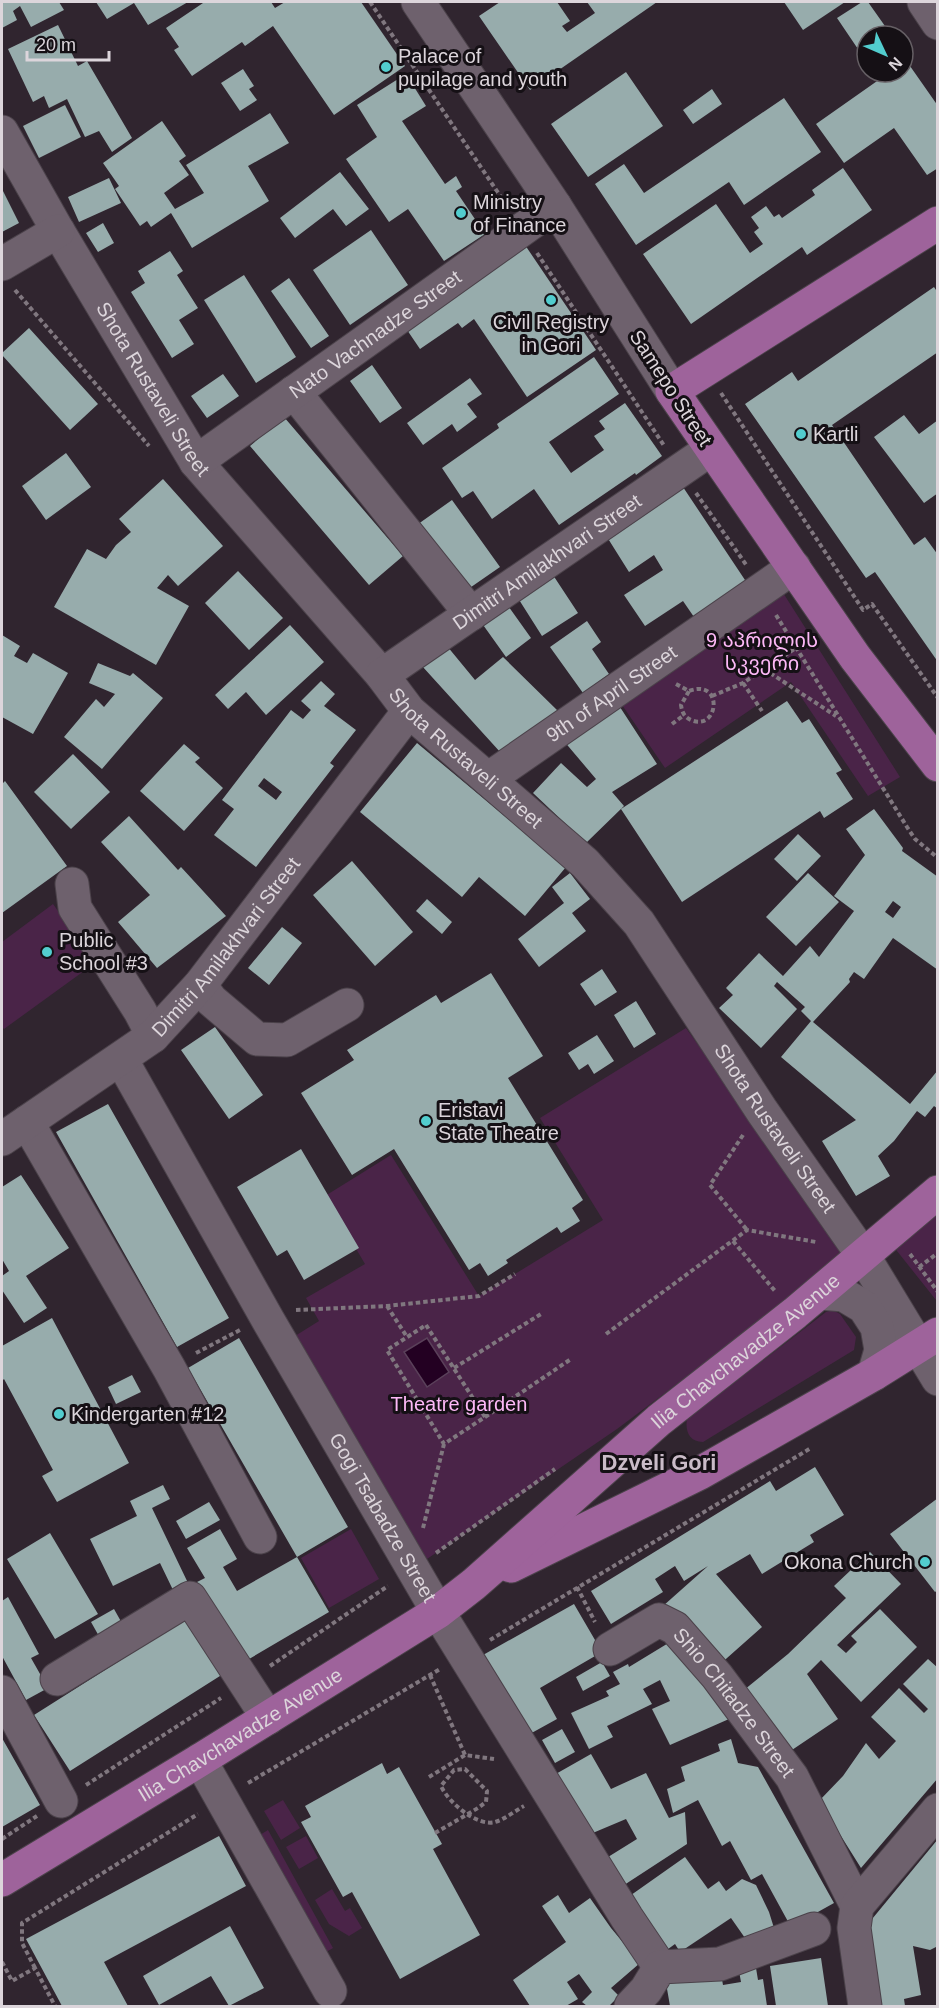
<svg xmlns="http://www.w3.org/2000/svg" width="939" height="2008" viewBox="0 0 939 2008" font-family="Arial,'Noto Sans Georgian',sans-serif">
<rect width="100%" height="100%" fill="#30252f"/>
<path fill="#4a2448" d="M780,588L900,777L868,796L791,682L665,768L618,699Z
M53,904L95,963L4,1029L2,1027V942Z
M686,1028L849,1255L617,1429L427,1559L393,1507L295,1336L319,1321L306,1298L365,1264L325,1196L391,1155L479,1296L603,1220L540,1118Z
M937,1207V1299L936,1300L893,1246Z
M833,1310L840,1314L856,1337L854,1350L703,1442C689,1442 685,1431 687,1419L826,1312Z
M351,1529L379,1579L329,1608L301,1558Z
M283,1800L300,1828L281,1840L264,1811Z
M268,1830L333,1948L321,1955L255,1838Z
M306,1836L318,1858L299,1869L286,1847Z
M332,1889L345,1911L350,1908L362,1928L349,1936L329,1924L315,1900Z"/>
<path fill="#230022" stroke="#5a405a" stroke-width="1.5" d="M427,1338L449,1372L427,1387L404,1352Z"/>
<path fill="#97acac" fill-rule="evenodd" d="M2,2H59L64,10L31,27L20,6L13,11L17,20L2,28Z
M96,2H188L148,25L134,3L107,19Z
M202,2H271L275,8L285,2H361L405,66L334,115L273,26L245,46L242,42L192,76L174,50L179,47L166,28L203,3Z
M500,2H557L570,21L562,26L567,32L595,13L587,2H657L530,90L479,16Z
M784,2H845L803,30Z
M862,2H868L892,36H867V52L862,55L837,18Z
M58,25L78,66L87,61L132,138L112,152L99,131L85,137L67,99L49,108L44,96L33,102L8,49Z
M903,56L938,106V168L927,175L894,128L844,163L816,124L880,79L875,72H903Z
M243,69L254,86L249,89L257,100L240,111L221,83Z
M626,72L663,126L588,177L551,124Z
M406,74L426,106L402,121L445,184L456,176L462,187L456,191L485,234L444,261L408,209L389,222L346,159L377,137L357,105Z
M712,89L722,104L693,124L683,110Z
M784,98L821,152L744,205L729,182L636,245L595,184L624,164L644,193Z
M65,105L81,137L39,158L23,126Z
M270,113L289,143L248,166L269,201L192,248L171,213L151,227L147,221L140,226L115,189L119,186L103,163L162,121L186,156L179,161L189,175L164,193L175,209L204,193L186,165Z
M843,168L872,210L807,255L802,247L691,324L643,254L716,204L750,253L763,244L754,232L759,228L751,217L766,206L774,217L779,214L782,218L815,195L812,190Z
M340,172L369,209L346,226L333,209L295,238L280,218Z
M109,178L121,203L79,222L68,197Z
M2,189L19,223L2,232Z
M103,223L114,243L98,252L86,233Z
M371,230L408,285L350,325L313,270Z
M523,242L596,350L527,397L474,319L462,328L458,323L420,349L403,324Z
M170,251L183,271L177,275L198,308L179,320L194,344L172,358L131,292L145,283L138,271Z
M244,275L296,357L256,383L204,300Z
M289,278L329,336L311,348L271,291Z
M934,287L938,293V352L832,425L914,545L925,537L938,555V662L875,572L866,578L745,404L792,372L798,381Z
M29,328L98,404L70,430L2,355V353Z
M594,357L619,394L549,442L571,473L604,450L594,436L605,429L599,421L625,403L662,456L636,475L635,473L559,525L534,489L492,519L473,491L462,498L442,468L499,428L497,424Z
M372,365L402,408L380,423L350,381Z
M223,374L239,396L207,418L191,396Z
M470,378L482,394L467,404L477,417L457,432L452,424L423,445L407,423Z
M904,415L919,434L938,420V493L924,503L874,437Z
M284,417L403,556L369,585L250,446Z
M66,453L91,487L46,520L22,486Z
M163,479L223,546L178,586L168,575L157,588L189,606L156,665L54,607L87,549L106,559L116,545L131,532L119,519Z
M683,487L747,583L694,617L683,601L645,626L624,595L663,570L654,555L629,572L607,537Z
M452,500L500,567L461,594L414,527Z
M238,571L283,618L249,650L205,603Z
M551,572L578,613L542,636L516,595Z
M506,603L531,638L506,657L481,622Z
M587,621L601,642L592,649L609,674L583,693L550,647Z
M290,625L324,662L266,715L246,692L228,709L215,695Z
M2,635L20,646L14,656L27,663L33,653L68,673L33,734L2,717Z
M447,646L475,680L503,657L558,711L501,753L422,666Z
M98,663L130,676L133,673L163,698L102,769L64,737L96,699L104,707L115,694L89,683Z
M321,681L335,694L324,706L356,730L330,763L334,766L256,867L214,835L234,809L222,800L291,710L303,719L311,710L301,701ZM264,778L282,792L276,800L258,786Z
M787,701L802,723L809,719L842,770L836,773L853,799L824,818L820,811L682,902L621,809Z
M618,704L657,764L612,792L624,806L586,843L533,793L561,763L587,787L596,779L563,740Z
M417,743L566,867L525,916L479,877L462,897L360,812Z
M184,744L200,758L195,762L223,788L184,831L140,791Z
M73,754L110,792L71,829L34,792Z
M5,781L67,866L2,913V784Z
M874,809L903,848L902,851L938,877V970L893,938L864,979L854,972L849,979L850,982L813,1022L910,1104L938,1070V1109L934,1106L925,1117L917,1111L894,1141L878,1156L890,1176L856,1196L822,1141L856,1120L781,1057L811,1021L801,1011L805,1007L777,982L774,986L797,1009L761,1048L719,1008L733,995L726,988L759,953L783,976L810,946L819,957L854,911L834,896L865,855L846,829ZM893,901L901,907L893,918L885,912Z
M129,816L178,870L181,867L226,916L157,968L118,922L150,895L101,842Z
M798,834L821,856L797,881L774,859Z
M352,861L413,932L375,966L313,895Z
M570,873L590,899L572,913L586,931L539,967L518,939L564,903L552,887Z
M808,873L839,902L796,946L766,917Z
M427,899L452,922L442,934L416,911Z
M282,927L302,943L269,985L248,968Z
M602,969L617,992L595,1006L580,984Z
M491,973L543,1056L508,1078L583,1200L572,1208L580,1221L561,1233L557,1227L506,1260L508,1263L488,1276L480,1263L469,1270L394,1149L352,1175L301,1093L354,1060L347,1050L436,995L441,1003Z
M636,1001L656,1034L634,1048L614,1015Z
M215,1027L263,1095L229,1119L181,1050Z
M597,1035L614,1061L594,1074L588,1064L579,1070L568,1053Z
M108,1104L229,1318L177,1347L56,1132Z
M301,1149L359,1248L304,1280L287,1250L277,1256L237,1187Z
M21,1175L69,1248L26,1276L47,1308L24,1323L2,1290V1276L9,1271L2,1259V1187Z
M52,1318L129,1463L57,1502L42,1476L53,1470L4,1379L2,1381V1346Z
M239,1338L348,1527L297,1557L188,1368Z
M132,1375L141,1392L116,1404L108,1387Z
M815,1467L844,1515L810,1535L814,1542L762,1574L750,1554L716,1574L762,1627L718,1666L663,1606L708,1566L684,1581L675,1566L655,1579L663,1592L611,1624L591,1591L770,1481L776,1491Z
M163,1485L170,1499L152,1508L188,1583L173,1590L160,1563L113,1586L90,1539L137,1516L130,1501Z
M938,1498V1590L935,1592L890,1534Z
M209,1502L220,1520L186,1539L176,1521Z
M220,1529L237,1559L223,1567L237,1591L297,1557L329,1612L244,1662L197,1582L205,1578L187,1548Z
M50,1533L98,1614L55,1639L7,1559Z
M870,1552L901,1584L837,1645L846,1653L857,1642L851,1636L880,1609L917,1647L861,1702L821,1660L807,1674L838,1719L786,1754L744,1690L788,1654L846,1598L834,1586Z
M8,1597L39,1654L31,1658L48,1688L26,1700L2,1656V1601Z
M574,1604L602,1652L540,1688L557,1719L528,1735L483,1655Z
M114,1609L123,1625L100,1638L91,1622Z
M195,1613L231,1669L70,1771L34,1715Z
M675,1639L729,1719L670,1745L652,1709L670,1701L660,1680L643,1689L652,1704L607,1726L613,1737L589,1749L571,1713L609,1696L606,1691L620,1684L613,1672L628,1664L629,1667Z
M928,1659L938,1668V1778L861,1868L819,1801L843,1776L866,1743L879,1759L896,1741L871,1717L899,1688L924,1713L928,1709L903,1684Z
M602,1662L610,1676L583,1691L576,1677Z
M562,1729L575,1752L555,1763L542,1740Z
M2,1738L40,1805L2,1827Z
M731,1739L738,1763L758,1767L834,1903L791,1927L762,1874L751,1880L730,1841L722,1846L698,1800L673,1813L667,1789L685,1781L681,1767L720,1751L718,1744Z
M591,1754L611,1789L646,1773L669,1818L685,1812L687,1844L618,1889L600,1862L637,1839L626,1819L588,1835L554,1775Z
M382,1763L387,1774L399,1767L442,1844L433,1849L480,1935L400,1979L352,1892L343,1897L301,1822L311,1817L305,1806Z
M219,1836L246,1886L104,1962L128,2006H62L26,1939Z
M938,1839V1946L930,1950L913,1946L921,1995L904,1999L905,2006H876L863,1930Z
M685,1857L708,1889L719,1881L726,1891L742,1879L756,1885L769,1912L774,1928L745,1938L731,1918L680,1952L675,1944L664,1952L624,1900Z
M558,1895L569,1913L590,1898L611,1928L640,1963L611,1988L619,1996L609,2006H587L582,2002L592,1992L579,1974L567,1982L578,1999L566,2006H530L513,1980L566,1942L542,1906Z
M230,1926L264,1988L229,2006L211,1976L159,2005L143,1976Z
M821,1958L828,2006H776L770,1966Z
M756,1968L758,1980L763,1979L767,2006H670L666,1983L721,1974L723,1985L741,1982L739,1971Z"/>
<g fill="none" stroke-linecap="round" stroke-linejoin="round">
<defs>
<g id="minor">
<path d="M418,2L555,206L672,391"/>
<path d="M924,2L938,23"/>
<path id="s1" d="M2,132L58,231L196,462L382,675L409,711L585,863L639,923L762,1111L864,1257L938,1379"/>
<path d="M2,264L58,231"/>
<path d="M294,392L471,614"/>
<path id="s2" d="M196,462L555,206"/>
<path id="s3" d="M382,675L711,449"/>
<path id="s4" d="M488,779L794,567"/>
<path d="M72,884L75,908L140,1011L153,1036"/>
<path d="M200,985L211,1000L257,1039L287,1040L347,1005"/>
<path id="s5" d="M121,1059L268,1320L438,1612L627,1918L660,1967"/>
<path d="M27,1122L169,1368L260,1537"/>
<path id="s6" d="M2,1139L153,1036L200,985L409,711"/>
<path d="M820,1293L844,1295L864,1307L877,1327L881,1350L874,1374"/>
<path id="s7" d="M610,1649L659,1620L675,1628L717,1676L792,1777L857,1906"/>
<path d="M57,1679L190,1598L268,1718"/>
<path d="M2,1692L61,1801"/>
<path d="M200,1760L330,1991"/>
<path d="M631,2006L646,1990L660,1967L720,1964L814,1929"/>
<path d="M865,2006L854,1928L857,1906L938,1810"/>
</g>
<g id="major">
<path d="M938,223L672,391L855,657L938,765"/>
<path d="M511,1566L700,1473L874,1374L938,1334"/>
<path id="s8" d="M2,1880L200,1760L438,1612L474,1584L659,1420L795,1313L938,1192"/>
</g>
</defs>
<use href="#minor" stroke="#4b424a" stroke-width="35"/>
<use href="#major" stroke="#4b424a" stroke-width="35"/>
<path stroke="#80777f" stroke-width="4" stroke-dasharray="4.5 3" stroke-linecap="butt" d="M370,2L507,206
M537,253L665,447
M15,290L149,446
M721,393L863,610L872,604L938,698
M696,493L747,566
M776,615L907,827L915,839L938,858
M764,669L836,716
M743,683L762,711
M676,684L689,691C724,678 719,732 691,720C684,717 682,712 681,705L689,691
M712,696L743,683L796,648
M672,724L684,715
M743,1135L710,1185L747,1230
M733,1241L775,1291
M910,1254L938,1292
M919,1267L938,1253
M387,1306L407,1337
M296,1310L387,1306L479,1296L515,1274
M426,1325L485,1417L444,1444L387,1350Z
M606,1334L747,1230L816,1242
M196,1353L240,1330
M454,1368L541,1314
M485,1417L571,1359
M423,1528L444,1444
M436,1553L555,1469
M577,1587L595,1622
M490,1640L811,1448
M270,1666L388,1586
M430,1675L465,1755L494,1759
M429,1777L465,1755
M248,1783L440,1669
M86,1785L221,1698
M435,1833L478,1808L486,1802L487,1791L465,1769L454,1770L441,1786C448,1802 477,1827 495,1822C505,1819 515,1811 524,1806
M2,1839L37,1816
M2,1962L12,1981L35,1968L55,2006
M35,1968L22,1943V1923L198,1814"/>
<use href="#minor" stroke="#6e616d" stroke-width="33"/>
<use href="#major" stroke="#9e639b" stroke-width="33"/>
</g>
<g fill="#52cdce" stroke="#151015" stroke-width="2">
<circle cx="386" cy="67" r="6"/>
<circle cx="461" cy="213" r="6"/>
<circle cx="551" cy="300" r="6"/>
<circle cx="801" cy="434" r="6"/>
<circle cx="47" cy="952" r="6"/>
<circle cx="426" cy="1121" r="6"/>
<circle cx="59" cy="1414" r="6"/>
<circle cx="925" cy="1562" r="6"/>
</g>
<g text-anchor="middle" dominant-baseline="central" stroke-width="6" stroke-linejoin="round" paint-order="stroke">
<g font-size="20" fill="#dcd5db" stroke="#151015" text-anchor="start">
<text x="398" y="56">Palace of<tspan x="398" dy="23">pupilage and youth</tspan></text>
<text x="473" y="202">Ministry<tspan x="473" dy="23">of Finance</tspan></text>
<text x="551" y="322" text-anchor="middle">Civil Registry<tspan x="551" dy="23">in Gori</tspan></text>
<text x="813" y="434">Kartli</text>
<text x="59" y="940">Public<tspan x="59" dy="23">School #3</tspan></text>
<text x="438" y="1110">Eristavi<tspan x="438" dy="23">State Theatre</tspan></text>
<text x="71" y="1414">Kindergarten #12</text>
<text x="913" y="1562" text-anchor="end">Okona Church</text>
</g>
<g font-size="20" fill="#dcd5db" stroke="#151015">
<text stroke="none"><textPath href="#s2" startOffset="220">Nato Vachnadze Street</textPath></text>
<text stroke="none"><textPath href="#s1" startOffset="298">Shota Rustaveli Street</textPath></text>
<text transform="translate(671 388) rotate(57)">Samepo Street</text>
<text stroke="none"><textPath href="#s3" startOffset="200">Dimitri Amilakhvari Street</textPath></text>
<text stroke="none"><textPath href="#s4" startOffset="150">9th of April Street</textPath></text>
<text stroke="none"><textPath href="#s1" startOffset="784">Shota Rustaveli Street</textPath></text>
<text stroke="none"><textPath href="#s6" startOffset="298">Dimitri Amilakhvari Street</textPath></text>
<text stroke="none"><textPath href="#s1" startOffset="1270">Shota Rustaveli Street</textPath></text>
<text stroke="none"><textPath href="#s8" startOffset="915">Ilia Chavchavadze Avenue</textPath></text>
<text stroke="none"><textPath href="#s5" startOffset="528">Gogi Tsabadze Street</textPath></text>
<text stroke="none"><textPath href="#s7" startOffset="170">Shio Chitadze Street</textPath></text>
<text stroke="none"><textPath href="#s8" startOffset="279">Ilia Chavchavadze Avenue</textPath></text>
</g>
<g font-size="20" fill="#fdb8f7" stroke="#151015">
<text x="762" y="640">9 აპრილის<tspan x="762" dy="23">სკვერი</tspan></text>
<text x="459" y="1404">Theatre garden</text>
</g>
<g font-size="22" font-weight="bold" fill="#cabcc8" stroke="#151015">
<text x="659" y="1462">Dzveli Gori</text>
</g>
</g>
<rect width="939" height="2008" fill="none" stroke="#dcd5db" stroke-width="6"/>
<g transform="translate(885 54) rotate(134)"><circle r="28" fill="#151015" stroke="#655f64" stroke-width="1.5"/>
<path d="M0-4.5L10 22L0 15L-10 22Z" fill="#52cdce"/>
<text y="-9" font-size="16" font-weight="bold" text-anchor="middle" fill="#dcd5db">N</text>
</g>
<path d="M27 51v9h82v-9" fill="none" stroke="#dcd5db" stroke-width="3"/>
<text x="36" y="51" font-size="18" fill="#dcd5db" stroke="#151015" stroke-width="4.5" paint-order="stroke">20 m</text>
</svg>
